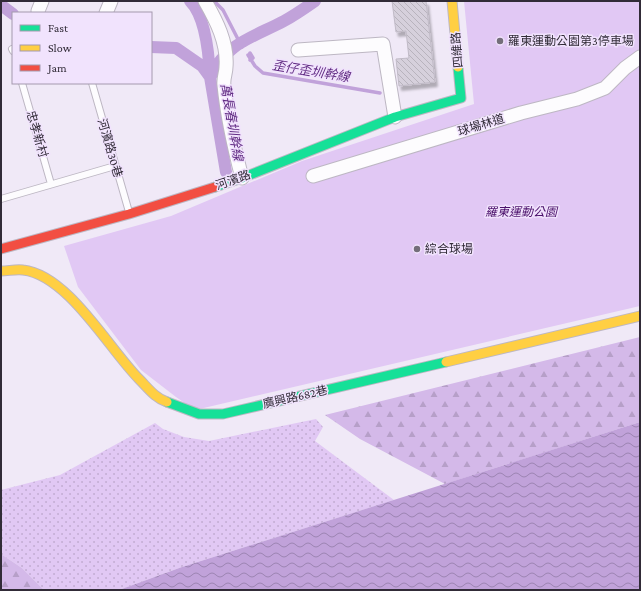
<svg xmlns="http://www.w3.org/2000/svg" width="641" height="591" viewBox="0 0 641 591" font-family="'Crimson Pro','Noto Sans TC',serif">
<defs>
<pattern id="grass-dots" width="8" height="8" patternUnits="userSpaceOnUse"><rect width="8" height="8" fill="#e1c8f4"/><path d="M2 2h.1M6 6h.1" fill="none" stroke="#c2acd2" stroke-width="1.8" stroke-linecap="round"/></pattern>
<pattern id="forest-firs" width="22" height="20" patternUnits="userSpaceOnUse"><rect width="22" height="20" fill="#d4b9e9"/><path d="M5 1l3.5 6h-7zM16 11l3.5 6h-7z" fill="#b69fc8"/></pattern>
<pattern id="water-waves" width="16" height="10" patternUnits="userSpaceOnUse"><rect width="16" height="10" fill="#c1a2da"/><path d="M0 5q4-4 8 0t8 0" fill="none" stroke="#9d84b2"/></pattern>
<pattern id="building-back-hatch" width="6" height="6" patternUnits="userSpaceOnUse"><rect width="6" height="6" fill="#d6d0dc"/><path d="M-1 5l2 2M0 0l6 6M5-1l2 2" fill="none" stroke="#b8b3bd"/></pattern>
<filter id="shadow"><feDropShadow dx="2.5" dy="4.5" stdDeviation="1" flood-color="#0004"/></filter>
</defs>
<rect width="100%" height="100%" fill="#f0e9f7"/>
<path fill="url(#grass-dots)" d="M316,419L323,427L315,441L394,500L182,567L119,590H44L22,568L1,554V490L60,475L155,423L163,429L184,437L209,441Z"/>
<path fill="url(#forest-firs)" d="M640,337V422L445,484L360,439L325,415Z
M1,554L22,568L44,590H1Z"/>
<path fill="#e1c8f4" d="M464,1H640V306L195,410L176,397L141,370L78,287L64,246L171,216L302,161L474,104Z"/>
<path fill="url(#water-waves)" d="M640,422V590H119L182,567Z"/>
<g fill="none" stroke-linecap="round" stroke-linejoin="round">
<path stroke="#c1a2da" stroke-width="3.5" d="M214,1L223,10L242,47
M243,41L245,45
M250,53L253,58L250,60
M248,55L255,66L263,73L380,93"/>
<path stroke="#c1a2da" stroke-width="12" d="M190,1C206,17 209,56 210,77L226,172
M1,5L13,14
M151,47L176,48L202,66L210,77
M211,76C226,43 254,37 284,21C295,15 305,8 315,1"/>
</g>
<path fill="url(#building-back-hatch)" stroke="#c1bbc7" filter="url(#shadow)" d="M392,1H426L435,82L399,86L396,59L409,58L406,31L396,32Z"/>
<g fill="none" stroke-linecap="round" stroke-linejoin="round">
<defs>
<path id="lane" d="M12,49L13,51
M22,83L51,184
M92,83L129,212
M1,199L115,166"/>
<path id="street" d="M205,1C216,20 228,43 226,67C226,73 223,79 224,85C227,116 234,147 242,178
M38,11L42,1
M106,13L111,1
M298,50L383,44L395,117
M313,176L521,113L577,99L605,88L625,68L640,57"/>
<path id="fast" d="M215,187L242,178L395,117L461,98L458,67
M167,402L199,414H223L446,362"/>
<path id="slow" d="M452,1L458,67
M1,271C8,271 16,269 23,270C68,275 109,349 139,379C148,388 155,398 167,402
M446,362L640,316"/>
<path id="jam" d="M1,249L129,214L215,187"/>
</defs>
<use href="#lane" stroke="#bdb7c3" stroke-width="8"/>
<use href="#street" stroke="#bdb7c3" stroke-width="15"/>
<use href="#fast" stroke="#bdb7c3" stroke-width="11"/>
<use href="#slow" stroke="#bdb7c3" stroke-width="11"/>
<use href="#jam" stroke="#bdb7c3" stroke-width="11"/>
<use href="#lane" stroke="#fdfcfe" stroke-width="6"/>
<use href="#street" stroke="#fdfcfe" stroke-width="13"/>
<use href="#fast" stroke="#16e098" stroke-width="9"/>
<use href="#slow" stroke="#ffcf43" stroke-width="9"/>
<use href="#jam" stroke="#f24e42" stroke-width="9"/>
</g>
<g fill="#746e7a" stroke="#f1e3fd" stroke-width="1.5">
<circle cx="500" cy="41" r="4"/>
<circle cx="417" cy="249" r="4"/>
</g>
<g text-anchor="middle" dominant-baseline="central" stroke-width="3" stroke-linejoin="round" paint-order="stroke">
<g font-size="12" fill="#312b37" stroke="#f1e3fd" text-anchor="start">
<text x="508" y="41">羅東運動公園第3停車場</text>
<text x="425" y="249">綜合球場</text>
</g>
<g font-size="12" fill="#312b37" stroke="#f1e3fd">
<text transform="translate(457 50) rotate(-95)">四維路</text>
<text transform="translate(481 125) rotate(-17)">球場林道</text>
<text transform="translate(37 134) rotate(74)">忠孝新村</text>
<text transform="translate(110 148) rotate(74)">河濱路30巷</text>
<text transform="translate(233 180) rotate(-19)">河濱路</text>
<text transform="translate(295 397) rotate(-13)">廣興路682巷</text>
</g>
<g font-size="12" font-style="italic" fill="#4b116b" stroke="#f1e3fd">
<text x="521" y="212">羅東運動公園</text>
</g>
<g font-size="13" font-style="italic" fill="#612b83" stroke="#f1e3fd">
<text transform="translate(311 71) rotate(9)">歪仔歪圳幹線</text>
<text transform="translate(232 122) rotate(80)">萬長春圳幹線</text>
</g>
</g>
<rect width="641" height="591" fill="none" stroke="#312b37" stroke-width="4"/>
<rect x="12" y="12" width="140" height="72" fill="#f1e3fd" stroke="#a499ae"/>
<rect x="20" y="25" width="20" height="6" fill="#16e098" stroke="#a499ae"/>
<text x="48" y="32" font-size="12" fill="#312b37">Fast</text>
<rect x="20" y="45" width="20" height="6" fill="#ffcf43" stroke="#a499ae"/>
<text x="48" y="52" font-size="12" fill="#312b37">Slow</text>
<rect x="20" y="65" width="20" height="6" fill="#f24e42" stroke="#a499ae"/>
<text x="48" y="72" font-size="12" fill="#312b37">Jam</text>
</svg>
